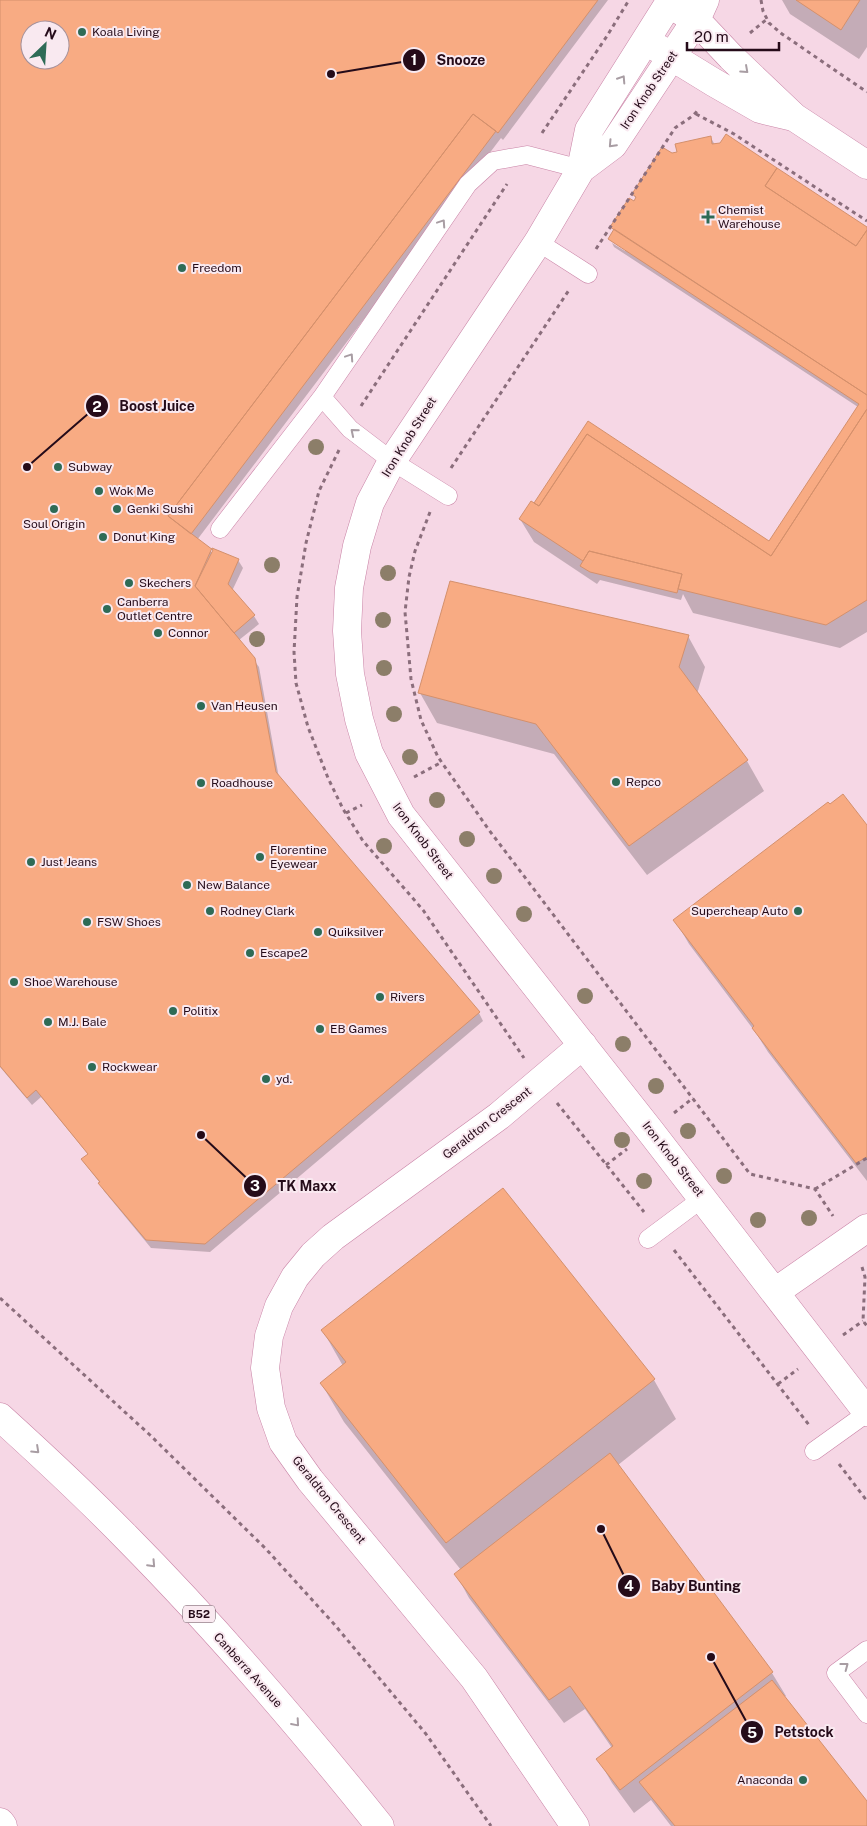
<svg xmlns="http://www.w3.org/2000/svg" width="867" height="1826" viewBox="0 0 867 1826" font-family="'Public Sans',sans-serif">
<rect width="100%" height="100%" fill="#f6d7e5"/>
<path fill="#0003" fill-rule="evenodd" d="M0,0H608L503,140L501,138L197,540L211,552L238,560L243,568L232,591L254,616L259,624L239,640L259,667L279,778L479,1013L483,1021L210,1252L151,1248L104,1191L100,1183L82,1160L88,1154L41,1097L32,1105L0,1067ZM30,30H60V60H30Z
M782,0H867V47L859,59L790,14Z
M711,138L715,145L867,228V632L840,648L693,613L683,594L681,600L600,580L597,584L534,542L520,519L534,505L770,542L858,407L614,247L612,243L625,251V248L612,227L636,199L633,194L672,155Z
M688,636L705,667L697,694L747,761L764,791L647,875L554,754L437,723L420,693Z
M867,828V1181L768,1052L756,1033L689,944L675,920Z
M323,1331L654,1380L676,1419L618,1465L772,1673L786,1696L784,1697L867,1803V1826H671L651,1800L634,1813L612,1783L598,1759L612,1748L585,1709L564,1723L469,1598L456,1574L461,1570L344,1422L321,1383L343,1366Z"/>
<path fill="#f8ab83" stroke="#d4906c" fill-rule="evenodd" d="M0,0H598L498,133L473,114L168,516L213,550L195,586L255,658L276,772L480,1012L205,1244L146,1240L98,1183L100,1182L81,1159L88,1154L36,1090L27,1098L0,1066ZM30,30H60V60H30Z
M796,0H860L841,30Z
M473,114L496,131L191,534L168,516Z
M726,134L777,168L765,186L856,246L867,230V395L610,227L629,198L634,201L636,197L632,194L662,147L672,153L677,152L675,144L711,136L712,144L720,143Z
M777,168L867,227V230L856,246L765,186Z
M614,229L867,395V409L771,556L587,434L539,506L534,503L588,421L769,541L859,404L608,239Z
M867,409V600L826,625L678,589L682,574L589,551L583,561L519,519L531,501L539,506L587,434L771,556Z
M212,548L239,559L228,584L255,615L234,633L195,586Z
M589,551L682,574L677,593L590,572L580,566Z
M450,581L689,635L679,667L748,760L629,846L536,724L418,693Z
M843,794L867,825V1157L856,1163L752,1028L754,1026L673,920L828,802L830,804Z
M503,1188L655,1379L446,1543L320,1383L346,1362L321,1330Z
M610,1453L773,1672L620,1790L596,1759L613,1746L570,1686L549,1700L454,1574Z
M772,1680L867,1801V1826H675L639,1782Z"/>
<g fill="none" stroke-linecap="round" stroke-linejoin="round">
<defs>
<path id="lane" d="M538,242L588,274
M322,397L350,429L392,461L448,496
M220,529L322,397L468,184L493,161L527,155L581,169
M648,1239L703,1198
M814,1451L867,1413
M867,1650L836,1673L867,1714"/>
<path id="street" d="M671,0L589,130L581,169L538,242L392,461L370,503L357,546L349,588L347,631L350,674L359,719L369,753L401,815L651,1132L867,1412
M669,4L696,20L731,57L794,117L867,165
M656,47L713,82L760,109L793,117
M581,169L613,145L696,20L705,0
M775,1292L867,1228
M575,1826L474,1678L310,1480L283,1442L271,1408L265,1368L269,1336L279,1306L295,1277L313,1255L333,1237L499,1116L583,1045"/>
<path id="highway" d="M0,1417C43,1456 85,1495 126,1537C216,1628 300,1726 380,1826
M0,1822L3,1826"/>
</defs>
<use href="#lane" stroke="#c983a6" stroke-width="19"/>
<use href="#street" stroke="#c983a6" stroke-width="29"/>
<use href="#highway" stroke="#c983a6" stroke-width="29"/>
<path stroke="#8b6e7c" stroke-width="3" stroke-dasharray="4 4" stroke-linecap="butt" d="M761,0L763,11L769,23L782,34L867,92
M750,33L767,19
M696,114L734,134L867,221
M542,133L607,36L629,0
M596,249L675,128C683,122 694,117 699,108
M361,406L507,184
M339,450L319,491L306,543L297,597L294,652L296,683L308,727L328,778L343,809L363,841L423,910L524,1058
M451,468L569,290
M430,512L415,551L409,577L405,612L411,679L421,720L438,757L489,830L750,1174L815,1189L833,1216
M414,777L442,762
M346,813L362,805
M557,1103L644,1212
M674,1113L693,1098
M606,1165L627,1149
M815,1189L867,1158
M674,1250L809,1425
M862,1267L865,1277L863,1321L867,1326
M0,1298L150,1435L266,1549L334,1624L426,1734L491,1826
M843,1335L863,1321
M778,1384L798,1369
M839,1464L867,1501"/>
<use href="#lane" stroke="#fff" stroke-width="18"/>
<use href="#street" stroke="#fff" stroke-width="28"/>
<use href="#highway" stroke="#fff" stroke-width="28"/>
</g>
<g fill="#8c7e69">
<circle cx="316" cy="447" r="8"/>
<circle cx="272" cy="565" r="8"/>
<circle cx="388" cy="573" r="8"/>
<circle cx="383" cy="620" r="8"/>
<circle cx="257" cy="639" r="8"/>
<circle cx="384" cy="668" r="8"/>
<circle cx="394" cy="714" r="8"/>
<circle cx="410" cy="757" r="8"/>
<circle cx="437" cy="800" r="8"/>
<circle cx="467" cy="839" r="8"/>
<circle cx="384" cy="846" r="8"/>
<circle cx="494" cy="876" r="8"/>
<circle cx="524" cy="914" r="8"/>
<circle cx="585" cy="996" r="8"/>
<circle cx="623" cy="1044" r="8"/>
<circle cx="656" cy="1086" r="8"/>
<circle cx="688" cy="1131" r="8"/>
<circle cx="622" cy="1140" r="8"/>
<circle cx="724" cy="1176" r="8"/>
<circle cx="644" cy="1181" r="8"/>
<circle cx="809" cy="1218" r="8"/>
<circle cx="758" cy="1220" r="8"/>
</g>
<defs><path id="oneway-chevron" d="M-2-3.5L2.5 0L-2 3.5" fill="none" stroke-width="1.6" stroke-linecap="round" stroke-linejoin="round" transform="scale(1.25)"/></defs>
<g stroke="#a89da3">
<use href="#oneway-chevron" transform="translate(745 70) rotate(42)"/>
<use href="#oneway-chevron" transform="translate(622 79) rotate(-57)"/>
<use href="#oneway-chevron" transform="translate(612 144) rotate(133)"/>
<use href="#oneway-chevron" transform="translate(442 223) rotate(-56)"/>
<use href="#oneway-chevron" transform="translate(350 357) rotate(-56)"/>
<use href="#oneway-chevron" transform="translate(354 432) rotate(-140)"/>
<use href="#oneway-chevron" transform="translate(36 1450) rotate(43)"/>
<use href="#oneway-chevron" transform="translate(152 1564) rotate(47)"/>
<use href="#oneway-chevron" transform="translate(845 1666) rotate(-37)"/>
<use href="#oneway-chevron" transform="translate(296 1723) rotate(49)"/>
</g>
<g fill="#2e6b56" stroke="#f9e9f0" stroke-width="2">
<circle cx="82" cy="32" r="5"/>
<path d="M705.5 209.5h5v5h5v5h-5v5h-5v-5h-5v-5h5z"/>
<circle cx="182" cy="268" r="5"/>
<circle cx="58" cy="467" r="5"/>
<circle cx="99" cy="491" r="5"/>
<circle cx="54" cy="509" r="5"/>
<circle cx="117" cy="509" r="5"/>
<circle cx="103" cy="537" r="5"/>
<circle cx="129" cy="583" r="5"/>
<circle cx="107" cy="609" r="5"/>
<circle cx="158" cy="633" r="5"/>
<circle cx="201" cy="706" r="5"/>
<circle cx="616" cy="782" r="5"/>
<circle cx="201" cy="783" r="5"/>
<circle cx="260" cy="857" r="5"/>
<circle cx="31" cy="862" r="5"/>
<circle cx="187" cy="885" r="5"/>
<circle cx="210" cy="911" r="5"/>
<circle cx="798" cy="911" r="5"/>
<circle cx="87" cy="922" r="5"/>
<circle cx="318" cy="932" r="5"/>
<circle cx="250" cy="953" r="5"/>
<circle cx="14" cy="982" r="5"/>
<circle cx="380" cy="997" r="5"/>
<circle cx="173" cy="1011" r="5"/>
<circle cx="48" cy="1022" r="5"/>
<circle cx="320" cy="1029" r="5"/>
<circle cx="92" cy="1067" r="5"/>
<circle cx="266" cy="1079" r="5"/>
<circle cx="803" cy="1780" r="5"/>
</g>
<g text-anchor="middle" dominant-baseline="central" stroke-width="4" stroke-linejoin="round" paint-order="stroke">
<rect fill="#f9e9f0" stroke="#654e5a" stroke-width="1" x="183" y="1605.5" width="32" height="17" rx="4"/>
<g font-size="11" font-weight="bold" fill="#250b19">
<text x="199" y="1614">B52</text>
</g>
<g font-size="12" fill="#250b19" stroke="#f9e9f0" text-anchor="start">
<text x="92" y="32">Koala Living</text>
<text x="718" y="210">Chemist<tspan x="718" dy="14">Warehouse</tspan></text>
<text x="192" y="268">Freedom</text>
<text x="68" y="467">Subway</text>
<text x="109" y="491">Wok Me</text>
<text x="127" y="509">Genki Sushi</text>
<text x="54" y="524" text-anchor="middle">Soul Origin</text>
<text x="113" y="537">Donut King</text>
<text x="139" y="583">Skechers</text>
<text x="117" y="602">Canberra<tspan x="117" dy="14">Outlet Centre</tspan></text>
<text x="168" y="633">Connor</text>
<text x="211" y="706">Van Heusen</text>
<text x="626" y="782">Repco</text>
<text x="211" y="783">Roadhouse</text>
<text x="270" y="850">Florentine<tspan x="270" dy="14">Eyewear</tspan></text>
<text x="41" y="862">Just Jeans</text>
<text x="197" y="885">New Balance</text>
<text x="220" y="911">Rodney Clark</text>
<text x="788" y="911" text-anchor="end">Supercheap Auto</text>
<text x="97" y="922">FSW Shoes</text>
<text x="328" y="932">Quiksilver</text>
<text x="260" y="953">Escape2</text>
<text x="24" y="982">Shoe Warehouse</text>
<text x="390" y="997">Rivers</text>
<text x="183" y="1011">Politix</text>
<text x="58" y="1022">M.J. Bale</text>
<text x="330" y="1029">EB Games</text>
<text x="102" y="1067">Rockwear</text>
<text x="276" y="1079">yd.</text>
<text x="793" y="1780" text-anchor="end">Anaconda</text>
</g>
<g font-size="12" fill="#250b19" stroke="#f9e9f0">
<text transform="translate(649 90) rotate(-56)">Iron Knob Street</text>
<text transform="translate(409 437) rotate(-58)">Iron Knob Street</text>
<text transform="translate(423 841) rotate(53)">Iron Knob Street</text>
<text transform="translate(487 1123) rotate(-38)">Geraldton Crescent</text>
<text transform="translate(673 1159) rotate(52)">Iron Knob Street</text>
<text transform="translate(329 1500) rotate(51)">Geraldton Crescent</text>
<text transform="translate(248 1670) rotate(48)">Canberra Avenue</text>
</g>
</g>
<path fill="none" stroke="#250b19" stroke-width="2" d="M331 74L414 60M27 467L97 406M201 1135L255 1186M601 1529L629 1586M711 1657L752 1732"/>
<g fill="#250b19" stroke="#f9e9f0" stroke-width="2">
<circle cx="331" cy="74" r="5"/>
<circle cx="27" cy="467" r="5"/>
<circle cx="201" cy="1135" r="5"/>
<circle cx="601" cy="1529" r="5"/>
<circle cx="711" cy="1657" r="5"/>
<circle cx="414" cy="60" r="12"/>
<circle cx="97" cy="406" r="12"/>
<circle cx="255" cy="1186" r="12"/>
<circle cx="629" cy="1586" r="12"/>
<circle cx="752" cy="1732" r="12"/>
</g>
<g font-size="15" text-anchor="middle" font-weight="bold" fill="#fff">
<text x="414" y="65">1</text>
<text x="97" y="412">2</text>
<text x="255" y="1191">3</text>
<text x="629" y="1591">4</text>
<text x="752" y="1738">5</text>
</g>
<g font-size="14" text-anchor="middle" font-weight="bold" fill="#250b19" stroke="#f9e9f0" stroke-width="4" stroke-linejoin="round" paint-order="stroke">
<text x="461" y="65">Snooze</text>
<text x="157" y="411">Boost Juice</text>
<text x="307" y="1191">TK Maxx</text>
<text x="696" y="1591">Baby Bunting</text>
<text x="804" y="1737">Petstock</text>
</g>
<g transform="translate(45 45) rotate(25)"><circle r="24" fill="#f9e9f0" stroke="#a4909a"/>
<path d="M0-4L9 19L0 12L-9 19Z" fill="#2e6b56"/>
<text y="-8" font-size="14" font-weight="bold" text-anchor="middle" fill="#250b19">N</text>
</g>
<path d="M687 42v8h92v-8" fill="none" stroke="#250b19" stroke-width="2.5"/>
<text x="694" y="42" font-size="15" fill="#250b19" stroke="#f9e9f0" stroke-width="4" paint-order="stroke">20 m</text>
</svg>
